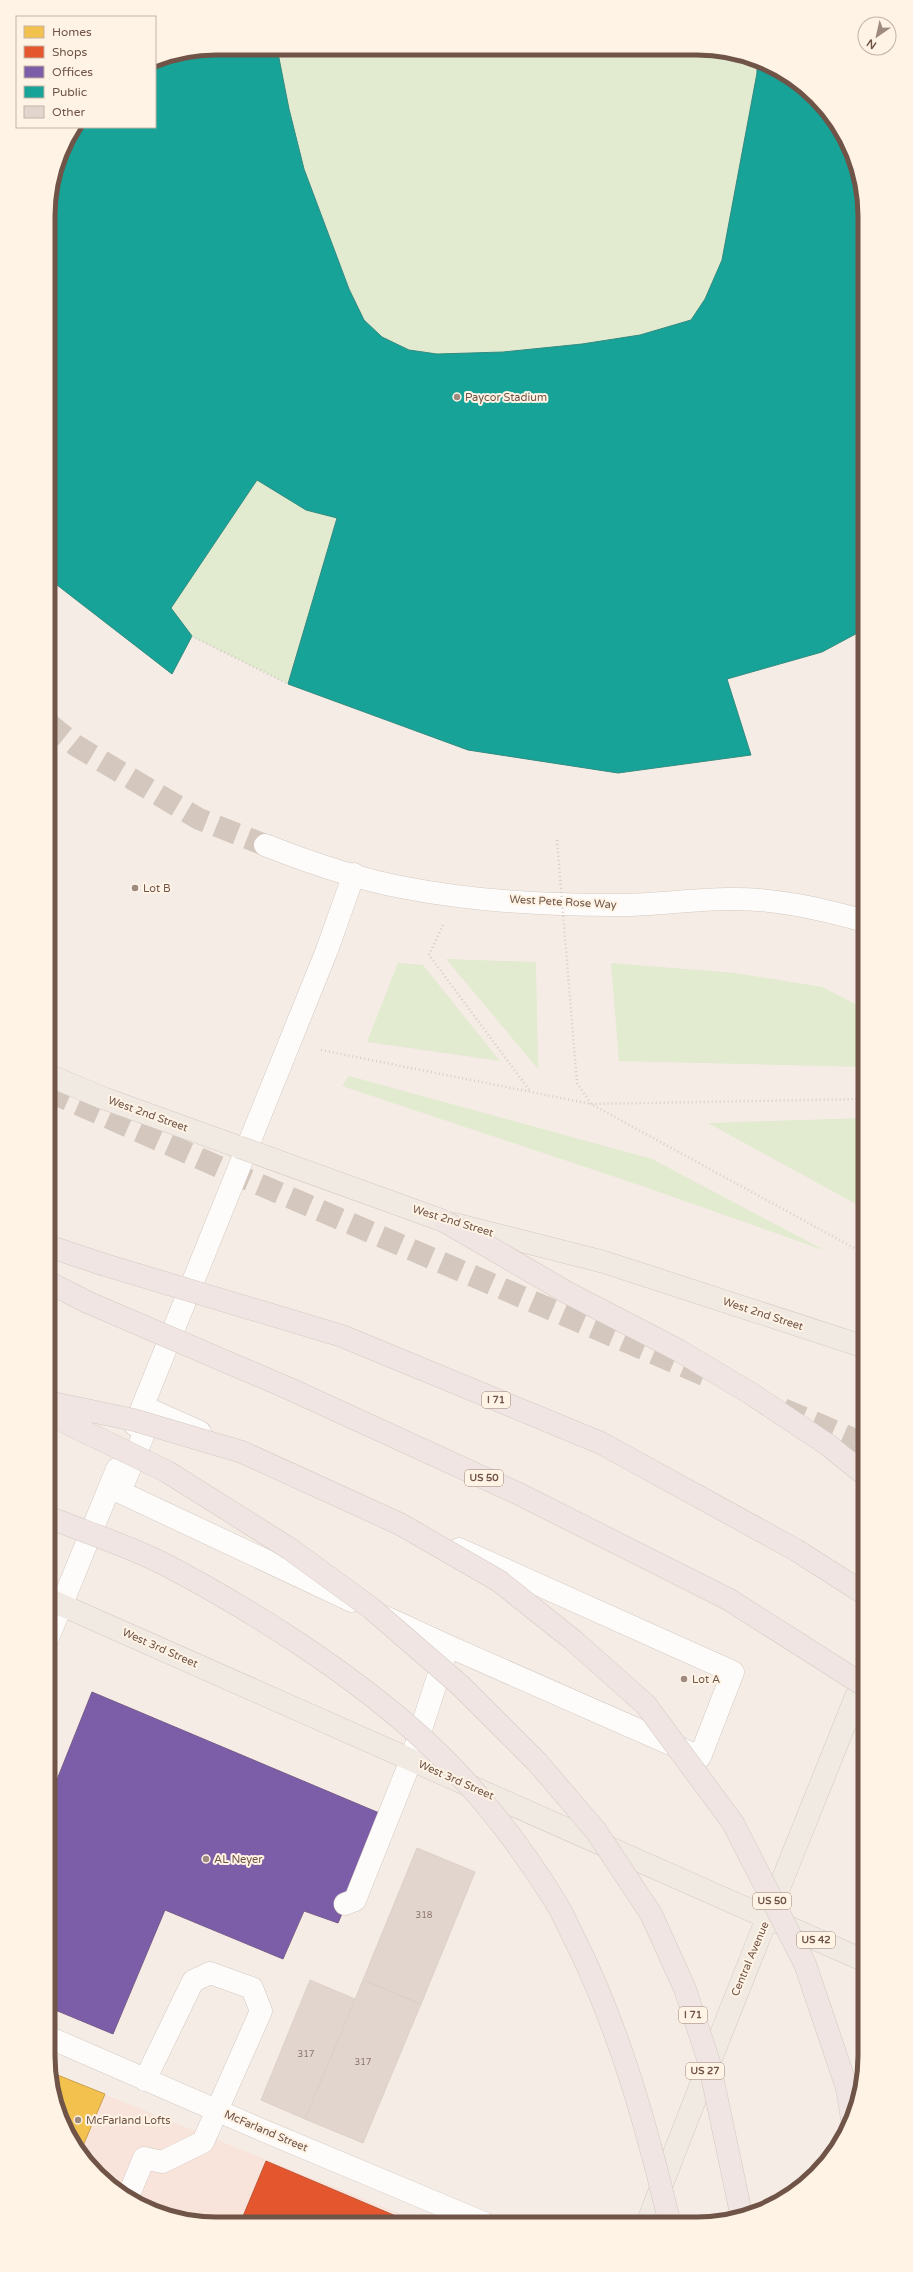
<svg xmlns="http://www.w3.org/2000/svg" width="913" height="2272" viewBox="0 0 913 2272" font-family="'Varela Round',sans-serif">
<rect width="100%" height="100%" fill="#f5ede5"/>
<path fill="#f8e4db" d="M50,2072L99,2092L421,2222L183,2221L141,2207L97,2175L70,2140L54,2100Z"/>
<path fill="#e2ead0" d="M216,48L730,51L772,65L843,132L859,172L865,216V629L822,652L727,679L751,755L618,773L468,750L288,684L192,637L172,674L48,578V204L65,142L76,127H155V60Z
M446,959L536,962L538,1069Z
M398,963L423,965L500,1061L367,1042Z
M611,963L735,973L822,987L865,1009V1067L619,1061Z
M349,1076L652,1159L826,1251L645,1187L342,1086Z
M865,1118V1209L708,1123Z"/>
<path fill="#f2c14e" stroke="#cba04c" d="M50,2072L105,2094L80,2153L70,2140L54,2100Z"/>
<path fill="#e4572e" stroke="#c15636" d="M266,2161L410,2222L241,2221Z"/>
<path fill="#7b5ea7" stroke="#785b8a" d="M92,1692L384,1815L338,1923L304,1911L283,1959L165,1910L113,2034L48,2007V1802Z"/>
<path fill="#17a398" stroke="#328b80" d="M216,48H277L289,109L304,169L349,289L364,320L382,337L409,350L437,354L503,352L582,344L640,335L691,320L705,299L722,260L757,73V60L772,65L816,97L843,132L859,172L865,216V629L822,652L727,679L751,755L618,773L468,750L288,684L337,518L306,510L257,480L171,608L192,636L172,674L48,578V204L65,142L76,127H155V60Z"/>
<path fill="#e1d5cd" stroke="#ddd0c8" d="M417,1848L475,1872L421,2004L363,1980Z
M310,1980L355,1999L305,2119L261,2100Z
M363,1980L421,2004L363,2143L305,2119Z"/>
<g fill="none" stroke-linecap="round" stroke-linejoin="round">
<path stroke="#d4c7be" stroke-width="22" stroke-dasharray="22 11" stroke-linecap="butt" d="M48,723L75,745L199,819L265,845
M48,1091L235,1174L711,1378
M783,1409L865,1444"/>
<defs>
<path id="minor" d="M265,845C308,862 361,880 406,888C473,901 545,905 613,905C652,906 691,899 729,899C775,898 821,909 865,921
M135,1425L327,950L354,874
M200,1432L153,1411L120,1492L352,1601
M385,1617L448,1646
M48,1638L117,1469
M345,1904L355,1900L411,1760L448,1646L700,1757L733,1672L459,1549
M48,2037L255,2127L484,2223
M128,2197L144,2158L162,2162L203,2142L261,2011L252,1988L210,1973L193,1981L145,2080"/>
<path id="major" d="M48,1075L103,1098L239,1147
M454,1224L604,1262L865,1347
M48,1599L865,1961
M647,2224C717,2039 792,1857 865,1674"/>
<path id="highway" d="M48,1246L102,1264
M48,1282L87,1302
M828,1445L865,1475"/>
</defs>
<use href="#minor" stroke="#d3c8c1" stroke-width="23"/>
<use href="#major" stroke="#d3c9c3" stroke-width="23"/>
<use href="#highway" stroke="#d3c9c3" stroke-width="23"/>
<path stroke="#d5cdc8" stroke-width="2.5" stroke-dasharray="1 3" stroke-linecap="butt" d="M192,636L288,684
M443,925L429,955L530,1091
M321,1050L591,1104L865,1099
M577,1083L591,1104L865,1254"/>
<use href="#minor" stroke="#fefcfb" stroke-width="22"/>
<use href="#major" stroke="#f1eae2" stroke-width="22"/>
<use href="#highway" stroke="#f0e5e2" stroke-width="22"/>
<defs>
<path id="major-bridge" d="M239,1147L444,1221"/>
<path id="highway-bridge" d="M444,1221L568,1293L678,1350L750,1393L828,1445
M102,1264L342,1336L601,1443L796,1550L865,1594
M87,1302L290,1389L517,1493L728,1599L865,1686
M48,1402L134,1420L242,1452L400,1524L499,1581L573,1640L646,1705L733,1823L805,1964L847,2088L852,2119
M48,1414L166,1471L290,1549L371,1608L461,1686L537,1762L596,1831L651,1914L685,1989L709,2062L742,2218
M48,1517C85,1532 129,1546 164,1564C248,1608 340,1666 412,1729C468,1778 516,1838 555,1901C564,1915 570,1931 578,1946C621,2034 647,2128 670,2224"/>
</defs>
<use href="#major-bridge" stroke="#d3c9c3" stroke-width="23" stroke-linecap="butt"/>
<use href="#highway-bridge" stroke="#d3c9c3" stroke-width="23" stroke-linecap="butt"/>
<path stroke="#d5cdc8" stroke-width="2.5" stroke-dasharray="1 3" stroke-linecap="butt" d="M557,840L577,1083"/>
<use href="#major-bridge" stroke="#f1eae2" stroke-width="22"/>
<use href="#highway-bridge" stroke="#f0e5e2" stroke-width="22"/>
</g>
<g fill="#9f8a7f" stroke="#fef3e4" stroke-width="1.5">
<circle cx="457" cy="397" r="4"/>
<circle cx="135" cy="888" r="4"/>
<circle cx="684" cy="1679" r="4"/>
<circle cx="206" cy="1859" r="4"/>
<circle cx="78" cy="2120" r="4"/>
</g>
<g text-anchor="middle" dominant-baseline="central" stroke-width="4" stroke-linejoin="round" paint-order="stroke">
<g font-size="9" fill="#8e766c">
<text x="424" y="1915">318</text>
<text x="306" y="2054">317</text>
<text x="363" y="2062">317</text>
</g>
<g fill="#fef3e4" stroke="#9b8477" stroke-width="1">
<rect x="482" y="1392" width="28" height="16" rx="3"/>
<rect x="465" y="1470" width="38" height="16" rx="3"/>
<rect x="753" y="1893" width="38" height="16" rx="3"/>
<rect x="797" y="1932" width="38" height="16" rx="3"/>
<rect x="679" y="2007" width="28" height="16" rx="3"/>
<rect x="686" y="2063" width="38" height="16" rx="3"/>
</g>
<g font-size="10" font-weight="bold" fill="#705448">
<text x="496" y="1400">I 71</text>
<text x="484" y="1478">US 50</text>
<text x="772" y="1901">US 50</text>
<text x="816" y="1940">US 42</text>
<text x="693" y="2015">I 71</text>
<text x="705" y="2071">US 27</text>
</g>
<g font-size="11" fill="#705448" stroke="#fef3e4" text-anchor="start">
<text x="465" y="397">Paycor Stadium</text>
<text x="143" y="888">Lot B</text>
<text x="692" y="1679">Lot A</text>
<text x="214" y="1859">AL Neyer</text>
<text x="86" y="2120">McFarland Lofts</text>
</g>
<g font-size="11" fill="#705448" stroke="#fef3e4">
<text transform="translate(563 902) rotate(3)">West Pete Rose Way</text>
<text transform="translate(148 1114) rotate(20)">West 2nd Street</text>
<text transform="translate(453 1221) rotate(17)">West 2nd Street</text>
<text transform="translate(763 1314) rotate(18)">West 2nd Street</text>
<text transform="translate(160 1648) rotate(24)">West 3rd Street</text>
<text transform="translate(456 1780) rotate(24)">West 3rd Street</text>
<text transform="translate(750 1959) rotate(-67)">Central Avenue</text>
<text transform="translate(266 2131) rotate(23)">McFarland Street</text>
</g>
</g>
<path d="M0 0H913V2272H0ZM216 55H697A161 161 0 0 1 858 216V2056A161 161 0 0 1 697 2217H216A161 161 0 0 1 55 2056V216A161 161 0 0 1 216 55Z" fill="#fef3e4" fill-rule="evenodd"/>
<path fill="none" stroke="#705448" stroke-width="5" d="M216 55H697A161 161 0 0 1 858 216V2056A161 161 0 0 1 697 2217H216A161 161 0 0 1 55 2056V216A161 161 0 0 1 216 55Z"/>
<rect x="16" y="16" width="140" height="112" fill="#fef3e4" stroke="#c5b3a6"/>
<rect x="24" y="26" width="20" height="12" fill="#f2c14e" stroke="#c5b3a6"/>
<text x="52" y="36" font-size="12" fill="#705448">Homes</text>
<rect x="24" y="46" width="20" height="12" fill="#e4572e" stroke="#c5b3a6"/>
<text x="52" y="56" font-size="12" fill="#705448">Shops</text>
<rect x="24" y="66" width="20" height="12" fill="#7b5ea7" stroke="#c5b3a6"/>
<text x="52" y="76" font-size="12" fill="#705448">Offices</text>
<rect x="24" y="86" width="20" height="12" fill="#17a398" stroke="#c5b3a6"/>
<text x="52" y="96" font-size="12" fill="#705448">Public</text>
<rect x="24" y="106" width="20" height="12" fill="#e1d5cd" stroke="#c5b3a6"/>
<text x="52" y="116" font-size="12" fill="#705448">Other</text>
<g transform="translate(877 36) rotate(214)"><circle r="19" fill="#fef3e4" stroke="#c5b3a6"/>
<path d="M0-3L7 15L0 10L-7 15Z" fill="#9f8a7f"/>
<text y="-6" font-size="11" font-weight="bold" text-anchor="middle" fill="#705448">N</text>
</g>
</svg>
